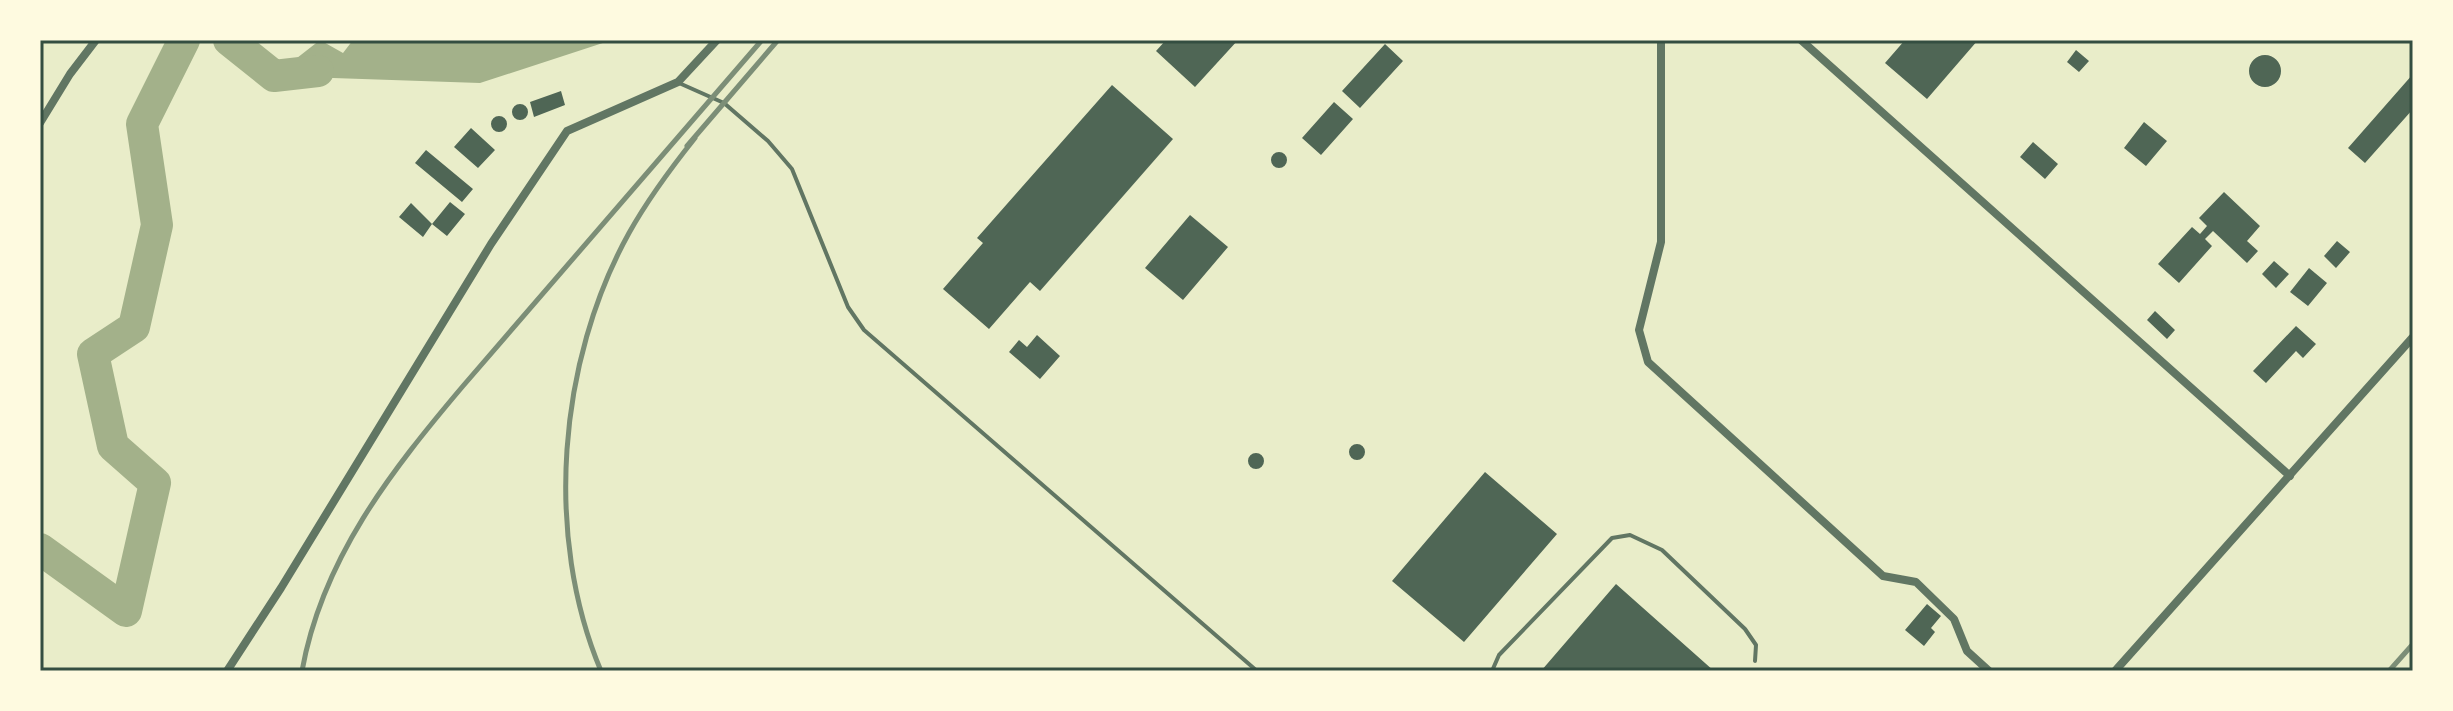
<svg xmlns="http://www.w3.org/2000/svg" width="2453" height="711" viewBox="0 0 2453 711" font-family="'Golos Text',sans-serif">
<rect width="100%" height="100%" fill="#e9edc9"/>
<path fill="#a3b18a" d="M320,40L343,53L353,40H612L480,83L274,76Z"/>
<g fill="none" stroke-linecap="round" stroke-linejoin="round">
<path stroke="#a3b18a" stroke-width="32" d="M229,40L274,76L318,71
M40,549L126,611L155,483L113,446L93,354L134,327L157,225L142,124L184,40"/>
</g>
<path fill="#4f6655" d="M1166,40H1238L1195,87L1156,51Z
M1905,40H1978L1927,99L1885,63Z
M1385,44L1403,61L1360,108L1342,91Z
M2076,50L2089,61L2079,72L2067,62Z
M2249 71a16 16 0 1 1 32 0a16 16 0 1 1-32 0Z
M2413,74V109L2365,163L2348,148Z
M1112,85L1173,139L1040,291L1030,282L989,329L943,289L983,243L977,238Z
M561,91L565,105L534,117L530,102Z
M1334,102L1353,119L1321,155L1302,138Z
M512 112a8 8 0 1 1 16 0a8 8 0 1 1-16 0Z
M491 124a8 8 0 1 1 16 0a8 8 0 1 1-16 0Z
M2144,122L2167,141L2146,166L2124,148Z
M471,128L495,150L478,168L454,147Z
M2033,142L2058,164L2045,179L2020,157Z
M426,150L473,189L462,202L415,163Z
M1271 160a8 8 0 1 1 16 0a8 8 0 1 1-16 0Z
M2224,192L2260,226L2247,241L2258,251L2247,263L2213,231L2205,239L2212,246L2179,283L2158,264L2192,227L2200,234L2207,226L2199,218Z
M450,202L465,214L447,236L432,224Z
M411,203L432,224L423,237L399,217Z
M1190,215L1228,247L1183,300L1145,268Z
M2337,241L2350,252L2336,268L2324,256Z
M2274,261L2289,274L2276,288L2262,274Z
M2309,268L2327,283L2308,306L2290,292Z
M2155,311L2175,330L2167,339L2147,320Z
M2296,326L2316,344L2303,358L2296,351L2266,383L2253,371Z
M1037,335L1060,356L1040,379L1009,352L1019,340L1027,347Z
M1349 452a8 8 0 1 1 16 0a8 8 0 1 1-16 0Z
M1248 461a8 8 0 1 1 16 0a8 8 0 1 1-16 0Z
M1485,472L1557,534L1464,642L1392,581Z
M1616,584L1714,671H1541Z
M1927,604L1941,616L1931,628L1935,632L1924,646L1905,630Z"/>
<g fill="none" stroke-linecap="round" stroke-linejoin="round">
<path stroke="#617663" stroke-width="4" d="M679,83L724,103L768,141L792,169L848,307L864,330L1257,671
M1492,671L1499,655L1612,538L1630,535L1662,550L1745,629L1756,645L1755,661"/>
<path stroke="#617663" stroke-width="8" d="M1661,40V242L1639,330L1648,362L1883,576L1916,582L1954,619L1967,651L1989,671
M1801,40L2290,476
M40,123L70,74L96,40
M227,671L281,588L491,244L567,131L678,82L717,40
M2115,671L2413,337"/>
<path stroke="#7c8e77" stroke-width="5" d="M687,146L778,40
M302,671C322,559 391,471 463,386L762,40
M601,671C544,536 558,361 629,233C648,199 671,168 695,138
M2389,671L2413,644"/>
</g>
<rect width="2453" height="711" fill="none" stroke="#fefae0" stroke-width="84"/>
<rect x="42" y="42" width="2369" height="627" fill="none" stroke="#344e41" stroke-width="3"/>
</svg>
